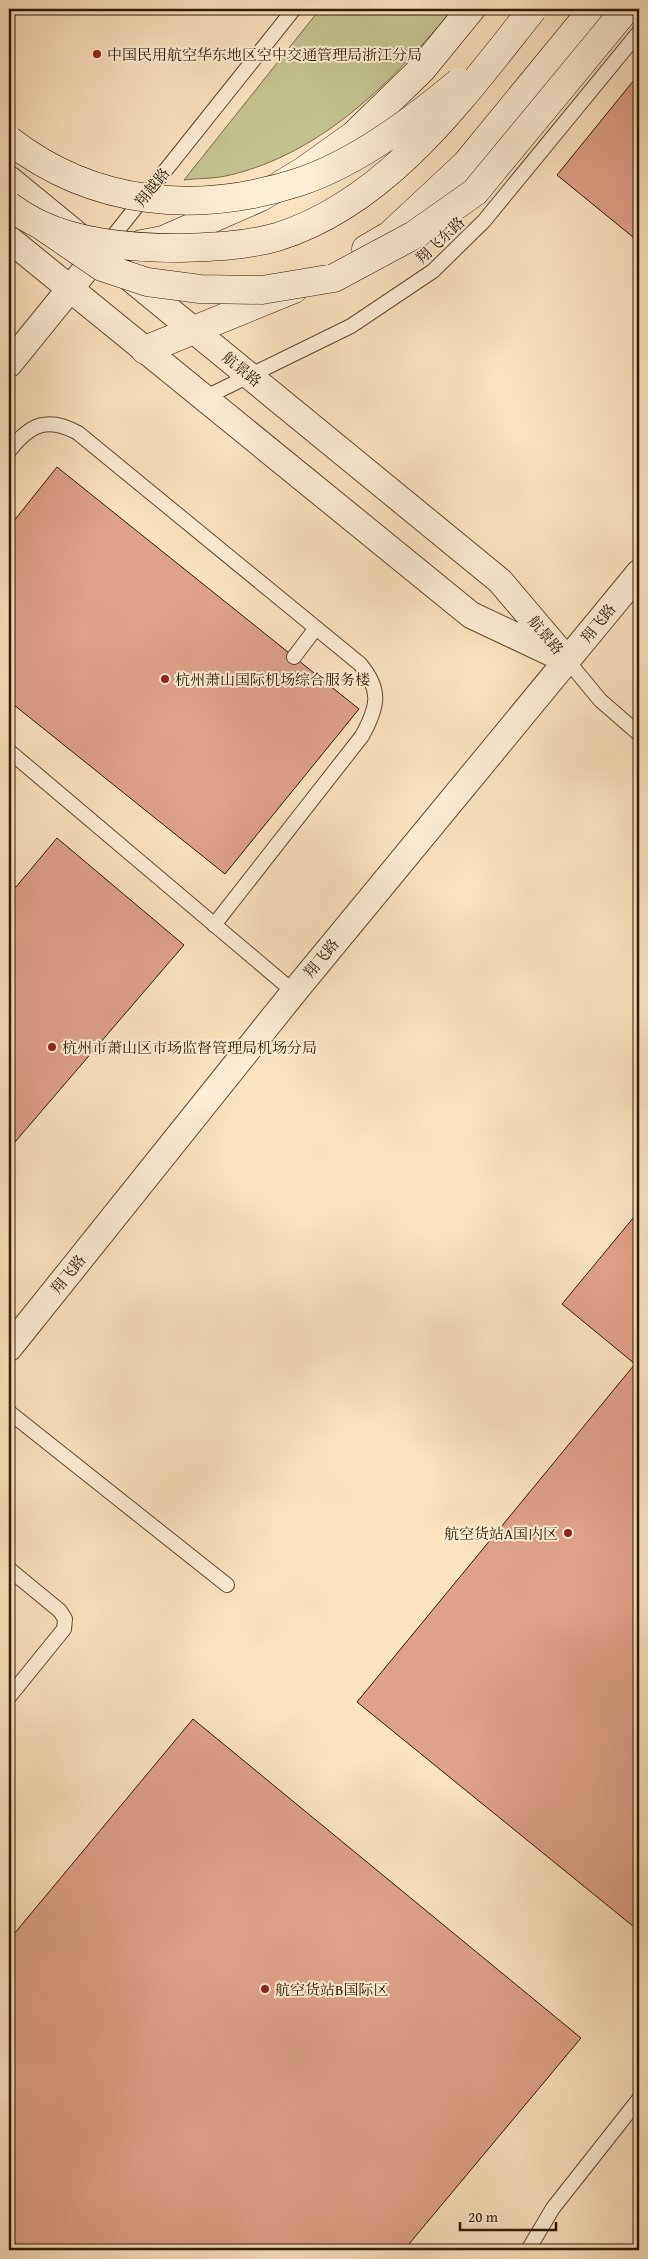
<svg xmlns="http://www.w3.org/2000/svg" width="648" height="2259" viewBox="0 0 648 2259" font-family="'Gentium Book Plus','Noto Serif SC',serif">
<rect width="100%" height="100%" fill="#fbe3c0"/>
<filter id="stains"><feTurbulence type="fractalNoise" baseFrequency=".004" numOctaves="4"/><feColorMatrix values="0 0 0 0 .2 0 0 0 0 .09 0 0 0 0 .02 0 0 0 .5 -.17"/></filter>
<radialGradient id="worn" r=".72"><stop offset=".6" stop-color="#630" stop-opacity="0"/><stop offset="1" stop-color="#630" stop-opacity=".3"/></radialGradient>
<path fill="#c3c38f" stroke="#786e48" d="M320,9H453C394,80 323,153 230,175C215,179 199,178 184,180Z"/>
<path fill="#e0a18a" stroke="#2e1a00" d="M639,74V242L557,175Z
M57,467L359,709L225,874L9,701V527Z
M57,838L184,945L9,1149V881L16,887Z
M639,1211V1931L357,1702L635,1364L562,1304Z
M193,1719L581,2038L404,2250H9V1940Z"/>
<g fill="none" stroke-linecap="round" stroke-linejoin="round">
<defs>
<path id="lane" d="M106,245L294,9
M204,398L351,326L433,271L484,221L639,32
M9,451C30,424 48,416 78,433L360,664C382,690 378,707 362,736L214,925
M294,657L316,628
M567,660L600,700L639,734
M9,751L294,992
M9,1412L227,1585
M9,1569L60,1611L65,1619L64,1629L9,1697
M528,2250L553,2208L639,2099"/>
<path id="street" d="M9,179L81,238
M9,239L471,615L560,657
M125,274L500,581L567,660
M9,364L99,253
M9,1348L294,992L639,573"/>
<path id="secondary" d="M142,244L163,240L261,197L305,170L354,135L422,69L471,9
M366,249L390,235L466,164L593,9
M145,350L294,289"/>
</defs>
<use href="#lane" stroke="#614c30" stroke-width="16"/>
<use href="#street" stroke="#614c30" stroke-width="28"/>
<use href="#secondary" stroke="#2e1a00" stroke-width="29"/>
<use href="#lane" stroke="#fcedd6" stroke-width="14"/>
<use href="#street" stroke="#fcedd6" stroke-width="26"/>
<use href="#secondary" stroke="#fcedd6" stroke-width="28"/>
<defs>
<path id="secondary-bridge" d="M9,140C94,206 198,215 299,182C354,164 415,119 459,82
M9,206C19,213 30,220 41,225C82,244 135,248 179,248C211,247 245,246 277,237C389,202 463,96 533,9
M42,226L102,267L147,282L200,289L262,290L334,278L414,235L475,192L626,9"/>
</defs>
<use href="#secondary-bridge" stroke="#2e1a00" stroke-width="29" stroke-linecap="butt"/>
<use href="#secondary-bridge" stroke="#fcedd6" stroke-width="28"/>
</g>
<g fill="#8f2418" stroke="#fcedd6" stroke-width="2">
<circle cx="97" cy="54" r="5"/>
<circle cx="165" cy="679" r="5"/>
<circle cx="52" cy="1047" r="5"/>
<circle cx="568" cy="1533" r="5"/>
<circle cx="265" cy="1989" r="5"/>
</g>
<g text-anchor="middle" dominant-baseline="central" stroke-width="4" stroke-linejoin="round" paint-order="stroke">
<g font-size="15" fill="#2e1a00" stroke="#fcedd6" text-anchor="start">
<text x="107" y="54">中国民用航空华东地区空中交通管理局浙江分局</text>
<text x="175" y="679">杭州萧山国际机场综合服务楼</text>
<text x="62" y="1047">杭州市萧山区市场监督管理局机场分局</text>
<text x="558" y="1533" text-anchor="end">航空货站A国内区</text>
<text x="275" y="1989">航空货站B国际区</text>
</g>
<g font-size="15" fill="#2e1a00" stroke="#fcedd6">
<text transform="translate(152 187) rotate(-51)">翔越路</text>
<text transform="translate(440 240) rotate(-43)">翔飞东路</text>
<text transform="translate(242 369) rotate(39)">航景路</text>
<text transform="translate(598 623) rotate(-51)">翔飞路</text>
<text transform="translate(546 635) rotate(50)">航景路</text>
<text transform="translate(321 958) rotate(-50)">翔飞路</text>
<text transform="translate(68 1274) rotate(-51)">翔飞路</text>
</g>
</g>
<rect width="648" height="2259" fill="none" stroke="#fbe3c0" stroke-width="30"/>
<rect x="10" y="10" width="628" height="2239" fill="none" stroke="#2e1a00" stroke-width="2.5"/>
<rect x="15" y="15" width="618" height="2229" fill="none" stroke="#2e1a00"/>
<path d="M460 2222v8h96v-8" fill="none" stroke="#2e1a00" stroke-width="2.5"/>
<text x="468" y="2222" font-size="15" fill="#2e1a00" stroke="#fcedd6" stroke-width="4" paint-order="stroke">20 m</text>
<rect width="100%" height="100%" filter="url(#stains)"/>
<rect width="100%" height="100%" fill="url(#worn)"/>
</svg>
